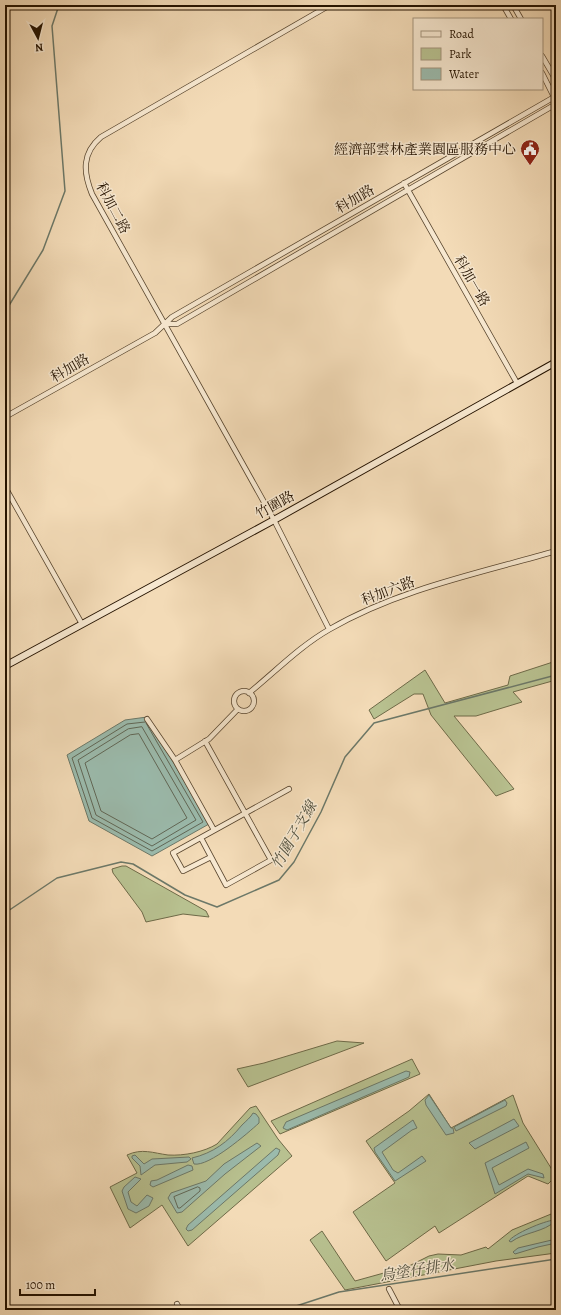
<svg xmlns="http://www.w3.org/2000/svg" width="561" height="1315" viewBox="0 0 561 1315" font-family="Alegreya,'Noto Serif TC',serif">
<rect width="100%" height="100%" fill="#f3dbb7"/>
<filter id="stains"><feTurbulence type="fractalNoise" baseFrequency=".005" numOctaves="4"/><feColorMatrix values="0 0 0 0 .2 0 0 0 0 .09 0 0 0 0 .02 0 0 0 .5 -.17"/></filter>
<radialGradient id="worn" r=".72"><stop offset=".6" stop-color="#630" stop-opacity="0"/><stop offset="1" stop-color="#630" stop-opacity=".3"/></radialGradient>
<path fill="#b8c190" stroke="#6e6a48" d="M556,661V680L513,692L522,702L476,716H454L514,789L496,796L431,715L423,694H414L374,719L369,710L425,670L445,703L508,685L510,676Z
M122,866H126L206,911L209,917L183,914L146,922L142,912L113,873L112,869Z
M337,1041L364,1043L248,1087L237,1069L264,1063Z
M412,1059L420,1074L280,1134L271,1121Z
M429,1094L451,1128L513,1095L523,1123L556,1176L548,1184L528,1176L439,1233L435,1226L386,1261L353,1212L395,1183L366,1141L409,1111Z
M256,1106L278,1139L292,1156L188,1246L162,1205L130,1228L110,1187L137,1173L127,1155C142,1148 153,1153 168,1155C184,1156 204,1152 217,1144L250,1108Z
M556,1212V1253L496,1261L345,1290L310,1240L322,1231L355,1281L409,1266L429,1256L438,1254L461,1255L486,1247L488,1249L512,1230Z"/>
<path fill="#9bbbad" stroke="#6c7868" d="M147,717L209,824L152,856L89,821L67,755L125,720Z
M406,1071L410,1072L409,1077L287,1130L283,1128L286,1122Z
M429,1095L451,1128H453L454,1133L446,1135L426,1105L425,1100Z
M505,1100L507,1103L506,1106L456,1131L454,1127Z
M253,1113L256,1114L259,1118V1123C248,1133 209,1167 194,1164L192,1158C213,1153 228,1142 242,1125C246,1121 251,1117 253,1113Z
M514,1119L519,1126L475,1149L469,1143Z
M413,1120L417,1128L412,1130L382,1152L393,1170L398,1173L422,1156L426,1161L395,1181L375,1152L374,1148Z
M526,1142L529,1148L492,1168L499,1185L528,1169L543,1174L544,1178L528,1174L495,1194L485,1163Z
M257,1143L261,1146L225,1174L182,1212L177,1213L168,1198L171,1193L206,1181L224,1164Z
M276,1148L280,1150L278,1155L192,1230L188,1231L186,1229L188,1225Z
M135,1155L144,1164L152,1159L189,1157L191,1159L187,1162L155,1165L141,1175L140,1166L132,1158V1156Z
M188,1165L192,1166L193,1170L153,1187L150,1185L151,1181L157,1180Z
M135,1177L141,1179L128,1192L131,1202L137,1206L147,1195L153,1198L149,1206L136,1213L128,1209L122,1191L124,1187Z
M554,1220L555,1221C545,1232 524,1232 511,1242L509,1241C513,1234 544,1221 554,1220Z
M556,1239V1243L538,1247L515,1254L513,1252L518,1248Z"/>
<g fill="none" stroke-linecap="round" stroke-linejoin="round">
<path stroke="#606756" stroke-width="1" d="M145,722L127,724L72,758L92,818L152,851L203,822L146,723
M142,727L196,820L152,846L96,815L78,760L128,729Z
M139,734L187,818L152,839L101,811L85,763L130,735Z
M198,1187L200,1188V1191L180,1208H178L174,1197Z"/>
<path stroke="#6c7868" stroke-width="1.5" d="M5,312L43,250L65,191L52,26L59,5
M5,913L57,878L121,862L133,864L185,895L217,907L279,880L294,862L321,812L345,757L374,723L556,675
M284,1310L339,1292L556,1259"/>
<defs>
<path id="street" d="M503,5L511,19
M513,5L521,19
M542,56L556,80
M542,73L556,101
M404,183L517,383
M166,324H177L556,104
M5,417L155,333L172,317L556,96
M5,487L82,624
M329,629L274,520L92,194C83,172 82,153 101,137L330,5
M234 701a10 10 0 1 1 20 0a10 10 0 1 1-20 0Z
M249,693C276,671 300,646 330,629C399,589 480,573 556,551
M147,719L175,760L214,830
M175,760L209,739L238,709
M201,838L226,885L271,860L205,741
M211,857L183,871L173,853L289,789
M389,1289L400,1310
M177,1304L180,1310"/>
<path id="secondary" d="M5,666L274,520L556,362"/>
</defs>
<use href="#street" stroke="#58452e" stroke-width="6"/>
<use href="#secondary" stroke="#251300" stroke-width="8"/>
<use href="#street" stroke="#f7e8d0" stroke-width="4.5"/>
<use href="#secondary" stroke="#f7e8d0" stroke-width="6"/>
</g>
<defs>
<symbol id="civic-pin" viewBox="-11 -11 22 30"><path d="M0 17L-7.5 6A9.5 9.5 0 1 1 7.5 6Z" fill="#8f2418" stroke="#f7e8d0"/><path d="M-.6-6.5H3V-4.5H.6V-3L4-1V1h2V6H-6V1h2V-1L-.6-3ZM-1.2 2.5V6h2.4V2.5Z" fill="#fff"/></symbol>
</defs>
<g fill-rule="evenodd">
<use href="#civic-pin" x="519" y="138" width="22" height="30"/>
</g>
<g text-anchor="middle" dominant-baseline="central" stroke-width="3" stroke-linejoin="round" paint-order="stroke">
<g font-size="14" fill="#251300" stroke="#f7e8d0" text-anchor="end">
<text x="516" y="149">經濟部雲林產業園區服務中心</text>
</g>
<g font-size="14" fill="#251300" stroke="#f7e8d0">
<text transform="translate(355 199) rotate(-30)">科加路</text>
<text transform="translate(113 208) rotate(62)">科加二路</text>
<text transform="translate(472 281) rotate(60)">科加一路</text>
<text transform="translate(70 368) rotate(-30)">科加路</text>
<text transform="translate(275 505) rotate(-29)">竹圍路</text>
<text transform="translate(388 591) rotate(-21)">科加六路</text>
</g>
<g font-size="15" font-style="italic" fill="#4e4e3d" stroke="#f7e8d0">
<text transform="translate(294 835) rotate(-60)">竹圍子支線</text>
<text transform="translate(417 1270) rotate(-9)">烏塗仔排水</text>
</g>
</g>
<rect width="561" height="1315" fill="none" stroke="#f3dbb7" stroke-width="20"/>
<rect x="6" y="6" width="549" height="1303" fill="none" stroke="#251300" stroke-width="2"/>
<rect x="10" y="10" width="541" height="1295" fill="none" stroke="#251300"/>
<rect x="413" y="18" width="130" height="72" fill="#f7e8d0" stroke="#a3937d"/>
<rect x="421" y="31" width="20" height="6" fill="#f7e8d0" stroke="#a3937d"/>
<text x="449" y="38" font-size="12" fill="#251300">Road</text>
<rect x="421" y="48" width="20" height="12" fill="#b8c190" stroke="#a3937d"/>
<text x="449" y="58" font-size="12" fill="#251300">Park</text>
<rect x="421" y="68" width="20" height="12" fill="#9bbbad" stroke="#a3937d"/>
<text x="449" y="78" font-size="12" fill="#251300">Water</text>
<g transform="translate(38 38) rotate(173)" stroke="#f7e8d0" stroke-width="3" paint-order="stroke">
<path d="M0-3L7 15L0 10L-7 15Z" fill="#251300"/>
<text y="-6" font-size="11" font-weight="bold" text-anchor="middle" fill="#251300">N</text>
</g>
<path d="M20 1289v6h75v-6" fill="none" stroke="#251300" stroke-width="2"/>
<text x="26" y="1289" font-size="12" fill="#251300" stroke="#f7e8d0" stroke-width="3" paint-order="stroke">100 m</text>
<rect width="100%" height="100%" filter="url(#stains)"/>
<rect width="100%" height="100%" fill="url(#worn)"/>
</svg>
